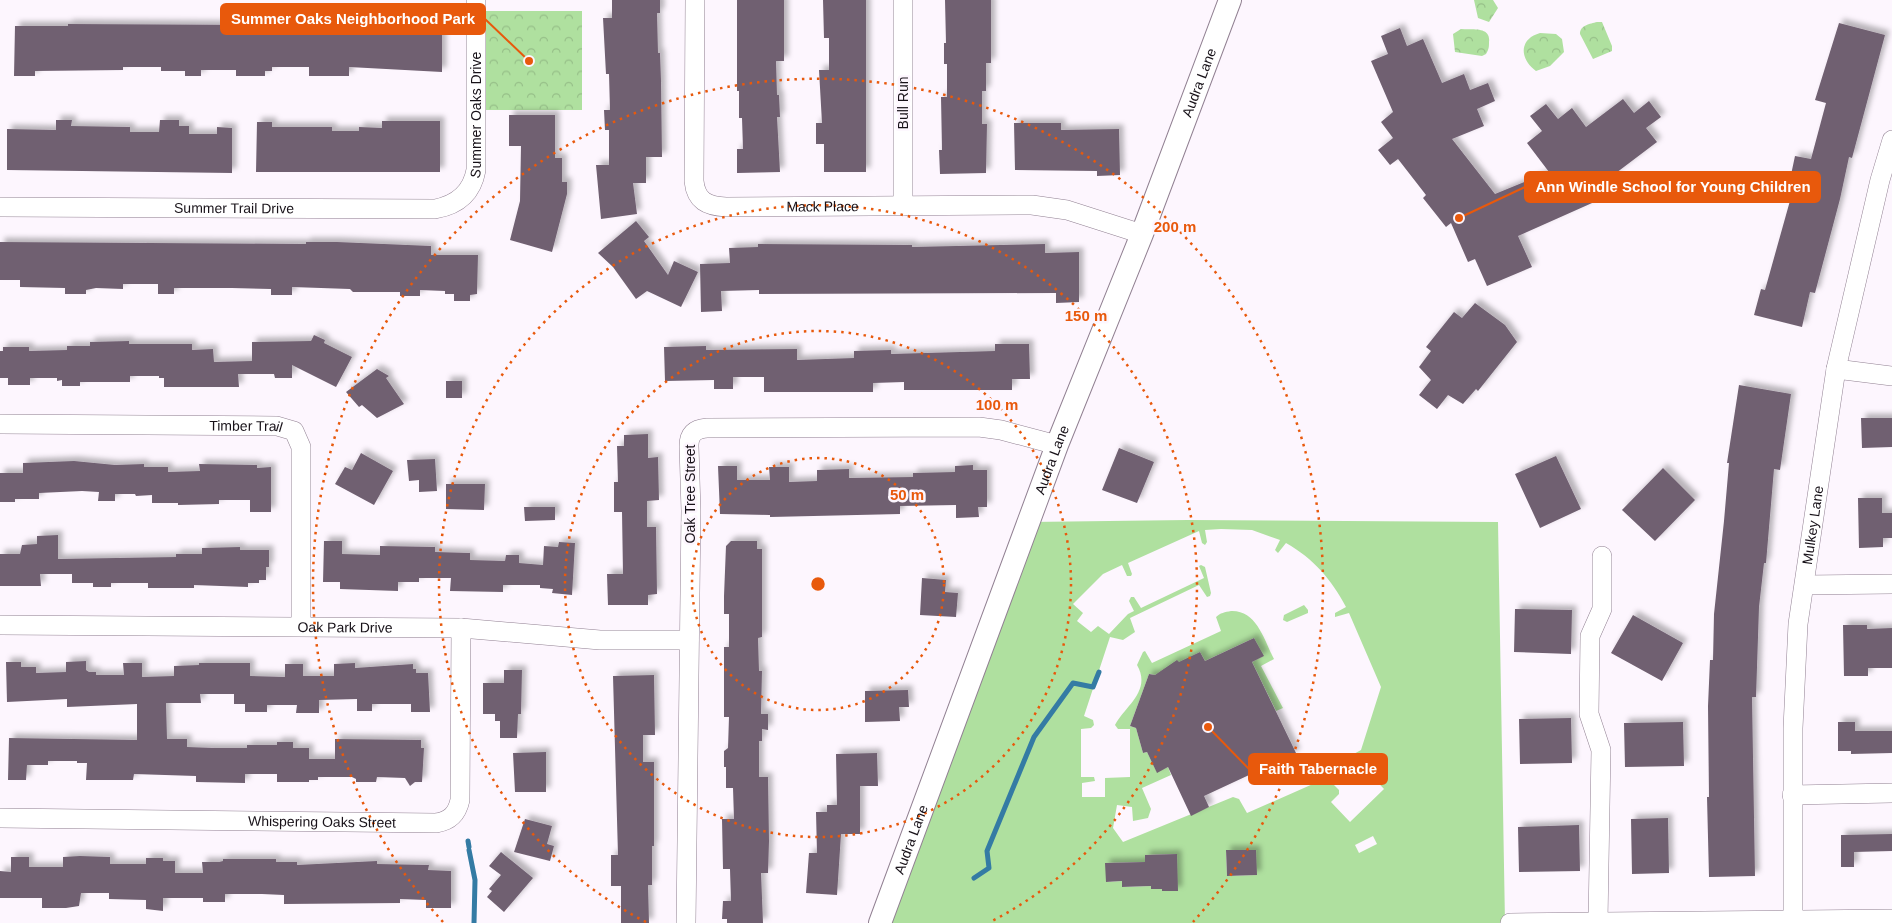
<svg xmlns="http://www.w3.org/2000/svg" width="1892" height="923" viewBox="0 0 1892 923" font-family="Arial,sans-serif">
<defs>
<pattern id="park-crowns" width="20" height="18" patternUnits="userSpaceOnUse" patternTransform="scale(1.25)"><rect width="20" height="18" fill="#afe09f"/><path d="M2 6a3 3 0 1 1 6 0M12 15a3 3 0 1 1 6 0" fill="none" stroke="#96bf88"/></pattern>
<filter id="shadow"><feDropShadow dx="4.5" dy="-4.5" stdDeviation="2.5" flood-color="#0004"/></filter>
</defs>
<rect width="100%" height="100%" fill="#fdf6fe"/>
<path fill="#afe09f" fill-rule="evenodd" d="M1188,520L1498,522L1505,923H880L1030,522ZM1221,529L1252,530L1280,540L1275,550L1278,553L1286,543C1314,559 1331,579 1346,607L1335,613V617L1349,613L1381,687L1361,750L1341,761V764L1354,777L1365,769L1384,789L1350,822L1331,802L1339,794V790L1318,769L1322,780L1247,813L1239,799L1233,797L1123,842L1113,828L1117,805L1132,807L1133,821L1148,818L1151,809L1142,788L1171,775L1168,767L1157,772L1147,752L1143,753L1136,728L1130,726L1149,674L1155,675L1200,652L1205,661L1254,638L1263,656L1252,662L1276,711L1283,708L1261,666L1274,659C1264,640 1257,610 1231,611C1225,612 1220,613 1216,617L1221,631L1152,663L1145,651L1143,652L1137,665C1152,691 1125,706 1115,725L1118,729H1130V777L1105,778V797H1082V783L1095,781L1094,777H1081V729L1091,728L1094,725L1093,720L1084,716L1110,637L1123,640L1135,632L1130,618L1199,585L1207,597L1210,596L1211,593L1205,567L1201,565L1199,566L1204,578L1141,608L1134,597H1131L1129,601L1134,611L1128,614L1109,634L1098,626L1091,632L1077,621L1083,613L1073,604L1103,574L1122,565L1127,576H1131L1132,574L1128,563L1199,531L1202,543L1205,545L1207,542L1205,530ZM1373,836L1377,844L1359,853L1355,845ZM1226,850H1256V875L1227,876ZM1177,854L1162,891V889H1151V886L1123,887L1122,881L1106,882V863L1145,862V855Z
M1304,605L1308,610V613L1287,622L1283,620L1284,615Z"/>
<path fill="url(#park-crowns)" d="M1474,0H1493L1498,8L1489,22L1478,18Z
M476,11H582V110H476Z
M1597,22H1602L1612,46V51L1593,59L1580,34C1580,25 1590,24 1597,22Z
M1461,29C1472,30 1491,26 1489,42C1489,47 1489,49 1486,54L1482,56L1455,52L1453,34Z
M1540,33L1556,34L1562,39L1564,52L1550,66L1536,71C1519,58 1519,39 1540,33Z"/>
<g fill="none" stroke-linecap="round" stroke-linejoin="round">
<path stroke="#347ba4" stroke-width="5" d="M468,841L469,847
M469,850L475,880L474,923
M974,878L989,868L987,851L1034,737L1073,683L1093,687L1099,672"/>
</g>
<path fill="#706071" filter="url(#shadow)" d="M612,0H660V13H657L658,53H660L661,81L662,157H646V183H633L637,214L601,219L596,165H609V130H605L604,110H610L609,74H606L603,18H612Z
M737,0H784V61H776L777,95H779L780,117H777L780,172L737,173V149H743L742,118H739V91H737Z
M823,0H866V172H824V144H816V123H822L819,70H829V38H824Z
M945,0H991V63H986V91H982V124H987L986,173L940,174L939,150H942L941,97H947V64H944V43H946Z
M1839,23L1885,35L1852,158L1849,157L1840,199L1815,293L1810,292L1802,327L1754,315L1761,289L1765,290L1793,190L1788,189L1795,156L1811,159L1826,103L1815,100Z
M68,24L442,26V72L349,67V76H309V67H272V71H265V76H236V70H201V76H185V71H161V67H123V70L35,71V76H14L15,26H68Z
M1400,28L1407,46L1423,39L1442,83L1464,74L1470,90L1488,83L1495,101L1477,109L1484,126L1452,139L1495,194L1549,172L1527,143L1542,131L1530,116L1546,104L1558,119L1572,108L1586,127L1623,99L1634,113L1649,101L1661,117L1646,128L1657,142L1612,176L1619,191L1518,236L1532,267L1487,286L1475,259L1468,262L1451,223L1446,227L1423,198L1426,195L1398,159L1390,165L1378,150L1393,138L1381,122L1393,112L1371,61L1388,54L1381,36Z
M509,115H555V158H562V182H567V194L552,252L510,240L520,201L521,146H509Z
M56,120H72L71,126L130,127V132H159L160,120H179V126H189V134H217V127L232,128V173L7,170V129L56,130Z
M382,121H440V172H256L257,122H272V127H332V131H359V127L382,128Z
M1014,123H1061V130L1119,129L1120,175L1097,176V171L1015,170Z
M636,221L649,237L644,241L668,275L674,261L698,272L681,307L647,291L636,299L613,267L598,253Z
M0,242L306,244V242H337L431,246V255H478L477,294L470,295V301H454V294H445V291L420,290V296H400V292H353L350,289L292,287V295H271V289L232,288H174V294H158V284H123V289L96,288L86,290V294H65V288L20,287V280H0Z
M758,244L912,245V247L1045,244V253L1079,252V302L1056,303V293L759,294V290L721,291L722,311L701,312L700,264L730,263L729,248L758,247Z
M1475,303L1505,325L1517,342L1478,391L1476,389L1463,404L1448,395L1437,409L1419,395L1431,380L1419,367L1431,351L1426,347L1454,312L1462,318Z
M314,335L325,340L324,343L352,357L336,387L292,365V378H275L274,374H238L239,387H164V378H159V376H130V382H80V386H62V380L57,381V378H30V385H8V378H0V351H3V347H29V351L67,350V346H90V342L129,341V344H192V350L213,349L214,362L252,361V342L311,341Z
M995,344H1029L1030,379H1012V390H904V382L873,383V392H764V377H733V389H714V380L665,381L664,347L706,346V350L797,349V360L854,358V351L891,350V354L995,351Z
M377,369L389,376L386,378L404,404L377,418L362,405L359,407L346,392Z
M446,381H462V398H446Z
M1739,385L1791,394L1780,470L1774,469L1766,563H1764L1759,607L1756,697H1752L1755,876L1709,877L1707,797H1709L1708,706L1710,660H1713L1714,614L1724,521L1729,463H1727Z
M1861,418H1892V447L1862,448Z
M648,434V458L658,457L659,500L647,501V527H656L657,594L648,595V605H608L607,574H623L622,512H614V482H618L617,446H624V435Z
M1119,448L1154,462L1137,503L1102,490Z
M361,453L393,471L374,505L335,484L345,467L352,470Z
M1556,456L1581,509L1540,528L1515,474Z
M435,459L437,491L419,492V480L409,481L407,460Z
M74,461L115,465L144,464V467H168V472L200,471L199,464L257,465V468L271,467V512H250V500H219V504L178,505V503H152V495L136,496L135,494H115V501H98L99,492L82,491L39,493V499H15V502H0V473H23V463Z
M973,465V470H987V507H978L979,517L956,518V505L900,506V514L770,517V515L720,514L718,466H737V480H770L769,467H789V482L817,481V470L849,469V478L913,477V473L955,472V466Z
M1663,468L1695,500L1655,541L1622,510Z
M446,484H485L484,510L446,509Z
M1858,498H1882V513H1892V538H1883V547L1859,548Z
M524,507H555V520L525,521Z
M58,535V559L176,557V554H202V548L240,547V550H269V567H266V580H259V583H248V587L194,585V588H148V583H111V587H93V583H72V574H40L41,586H0V554H20L22,545L37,544V536Z
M324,541H342V554L380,555V546L435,547V552L470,553V560L505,561L506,555H519V563L543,565L544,546L558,547L559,542L575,543L572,595L552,593L553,589L540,588V585H503V592L450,591L451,578H419V582H398V591L340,589V582H323Z
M731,541H757V549H762V637L758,638L759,671H762L761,714H768V730L762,729V741H759V777H768L769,841L768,873H761L763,923H727V919H722L723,901H731L730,869H723L722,819H734L733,788H726V767H724V751L728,748L729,717H724V647H729V614H724V596L726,546Z
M922,578L946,580L945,592L958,593L956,617L920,615Z
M1515,609L1572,610L1571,654L1514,652Z
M1633,615L1683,643L1662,681L1611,653Z
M1843,625H1867V629L1892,628V668H1868V676H1844Z
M1254,638L1264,656L1252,662L1296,753L1204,796L1209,807L1191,816L1168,767L1157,773L1147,752L1143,753L1136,728L1130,726L1149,674L1155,675L1177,660L1179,662L1200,652L1205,661Z
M86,661V670L89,672H96V675H124L123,663H142V677L174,676V666L199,665V663H250V676L285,677V664H303V676H334V664L355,663V668L413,664V669H416V673H428L430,712H411V704H372V711H357V699L319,700V713H296L297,705H267V712H245V704H234V694H200L201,703H166L167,739H187V747L214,748H247V745H277V742H293V748H309V759H335V739L421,740V748H424L422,782H415L410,786L405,778L377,777L376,782H356V779L352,777H318V780H309V782H277V774H245V783L196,782V776L134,774L133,780H86L87,763H77V761H48V765H27L26,780H8L9,738L137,740V704L67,707V699L7,702L6,662H21V667H36V673L66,672V662Z
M504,670H522L521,714H518L517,738H500V721H495V714H483V683H504Z
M654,675L655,735H643V762H654V846H652V885H648L649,923H621V886H611V855H618L613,676Z
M908,690L909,707H899L900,721L865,722V691Z
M1571,718L1572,763L1520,764L1519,719Z
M1683,722L1684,766L1625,767L1624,723Z
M1838,722H1855V731H1892V753L1851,754V751H1838Z
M546,752V792H515L513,753Z
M877,753L878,786H860V834H841L837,895L806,893L809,853H817L816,812H827V805H837L836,754Z
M1668,818L1669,873L1632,874L1631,819Z
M525,819L552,826L547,844L554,846L550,861L514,852Z
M1579,825L1580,871L1519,872L1518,827Z
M1892,834V851L1854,852V867H1841V835Z
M1226,850H1256L1257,875L1227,876Z
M501,852L533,878L504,912L487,897L492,891L489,889L501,875L489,866Z
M1177,854L1178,891H1162V889H1151V886L1122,887V881L1106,882L1105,863L1145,862V855Z
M80,856L110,857V864H146V858H163V861H175V873H203L202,862H219L223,861V859H276V862H297V865L377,861V864L429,865L428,870L451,871V908H426V900L400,899V903L284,904V895L262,894H225V902H203V898H163V911L146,909V900L109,899V893H81L79,906L66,908H42V898H0V871L11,872V857H29V867H63V857Z"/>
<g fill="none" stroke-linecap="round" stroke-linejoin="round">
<defs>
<g id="minor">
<path id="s1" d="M695,0L694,181C696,201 707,206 726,207L1032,205L1067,210L1142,234"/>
<path d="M903,206V0"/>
<path id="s2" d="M0,207L435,209C457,205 472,193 476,170V0"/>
<path d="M1836,369L1892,376"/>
<path id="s3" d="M0,424L277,426L294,431L301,447V626"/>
<path d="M1805,585L1892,584"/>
<path id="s4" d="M0,625L461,628L600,640H689"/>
<path d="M1792,795L1892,793"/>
<path id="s5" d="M0,818L436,823C450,821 457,814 460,800L461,628"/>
<path d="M1598,921L1601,750L1589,714L1590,636L1602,609V556"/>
<path d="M686,923L691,511L689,446C689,434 695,429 707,428L979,427L1001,430L1057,445"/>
<path d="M1510,923L1892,919"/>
<path id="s6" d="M1793,923V728L1798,624L1836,369L1880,180L1892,140"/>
</g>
<g id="tertiary">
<path id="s7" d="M880,923L1057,445L1142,234L1230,0"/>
</g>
</defs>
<use href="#minor" stroke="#918092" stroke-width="20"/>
<use href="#tertiary" stroke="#918092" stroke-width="24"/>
<use href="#minor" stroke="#fff" stroke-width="19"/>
<use href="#tertiary" stroke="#fff" stroke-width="22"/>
</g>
<g fill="none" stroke="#e8590c" stroke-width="2.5" stroke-dasharray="2.5 5">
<circle cx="818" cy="584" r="126"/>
<circle cx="818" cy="584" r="253"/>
<path d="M646 922A379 379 0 1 1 990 922"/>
<path d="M443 922A505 505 0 1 1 1193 922"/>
</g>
<g text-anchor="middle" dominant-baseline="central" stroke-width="5" stroke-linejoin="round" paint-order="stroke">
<g font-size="14" fill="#171118" stroke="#fdf6fe">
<text stroke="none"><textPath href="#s7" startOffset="899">Audra Lane</textPath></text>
<text transform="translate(903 103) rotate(-90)">Bull Run</text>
<text stroke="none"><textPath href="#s2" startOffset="551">Summer Oaks Drive</textPath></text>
<text stroke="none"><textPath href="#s1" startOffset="324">Mack Place</textPath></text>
<text stroke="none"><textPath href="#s2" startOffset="234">Summer Trail Drive</textPath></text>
<text stroke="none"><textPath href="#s3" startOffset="246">Timber Trail</textPath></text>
<text stroke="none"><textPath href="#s7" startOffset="494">Audra Lane</textPath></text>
<text transform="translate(690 494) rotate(-90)">Oak Tree Street</text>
<text stroke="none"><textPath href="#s6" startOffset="399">Mulkey Lane</textPath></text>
<text stroke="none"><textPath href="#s4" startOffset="345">Oak Park Drive</textPath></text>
<text stroke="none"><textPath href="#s5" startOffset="322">Whispering Oaks Street</textPath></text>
<text stroke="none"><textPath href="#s7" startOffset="89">Audra Lane</textPath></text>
</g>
</g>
<circle cx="818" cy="584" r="8" fill="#e8590c" stroke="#fdf6fe" stroke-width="2.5"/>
<g font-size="15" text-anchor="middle" font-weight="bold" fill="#e8590c" stroke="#fdf6fe" stroke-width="5" stroke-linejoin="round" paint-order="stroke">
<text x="1175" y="232">200 m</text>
<text x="1086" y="321">150 m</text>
<text x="997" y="410">100 m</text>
<text x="907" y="500">50 m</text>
</g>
<path fill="none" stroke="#e8590c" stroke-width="2" d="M529 61L485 19M1459 218L1525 187M1208 727L1249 769"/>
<g fill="#e8590c" stroke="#fdf6fe" stroke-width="2">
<circle cx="529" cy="61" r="5"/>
<circle cx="1459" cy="218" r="5"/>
<circle cx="1208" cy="727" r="5"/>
</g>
<g fill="#e8590c" stroke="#e8590c" stroke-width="2">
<rect x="221" y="4" width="264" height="30" rx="5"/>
<rect x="1525" y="172" width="295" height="30" rx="5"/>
<rect x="1249" y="754" width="138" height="30" rx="5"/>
</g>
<g font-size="15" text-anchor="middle" font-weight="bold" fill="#fff">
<text x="353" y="24">Summer Oaks Neighborhood Park</text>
<text x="1673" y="192">Ann Windle School for Young Children</text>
<text x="1318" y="774">Faith Tabernacle</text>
</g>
</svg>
